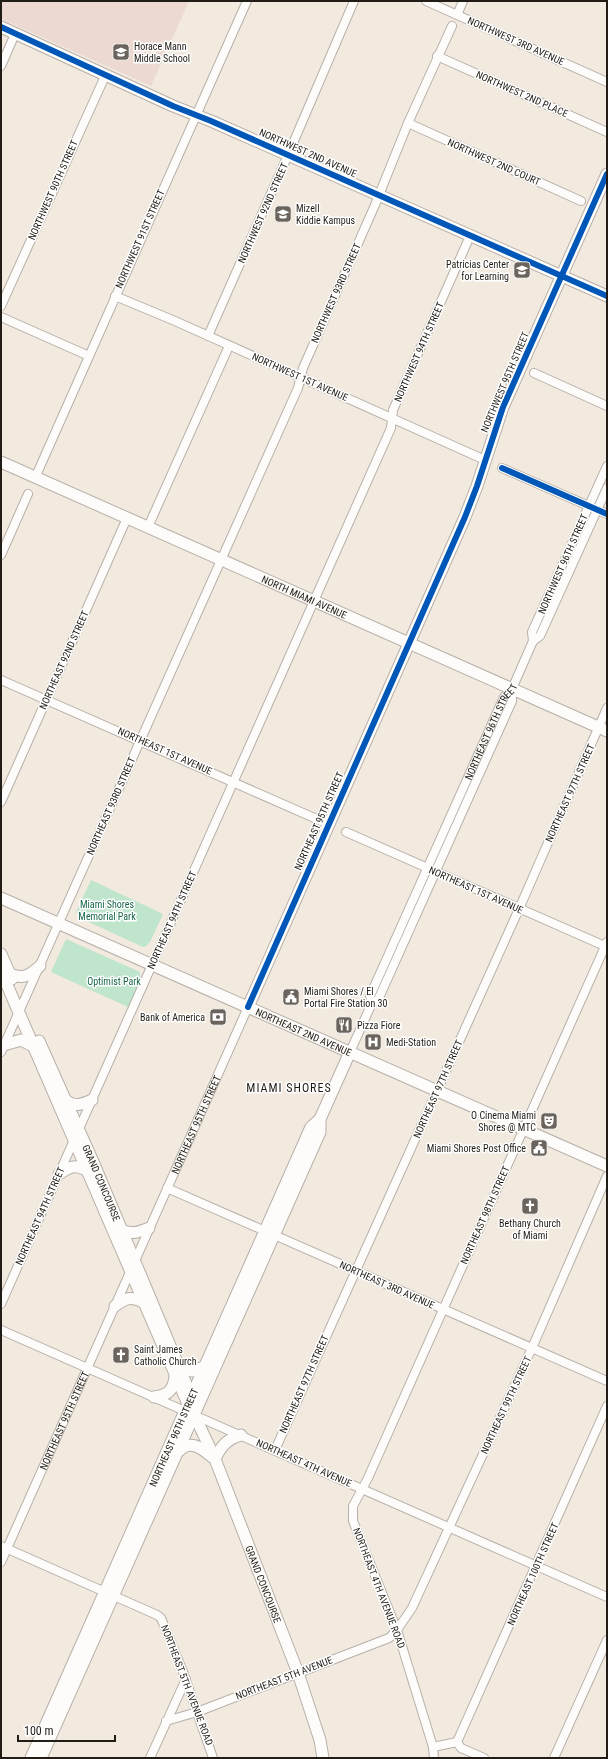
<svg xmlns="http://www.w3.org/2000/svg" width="608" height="1759" viewBox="0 0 608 1759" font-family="'Roboto Condensed',sans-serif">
<rect width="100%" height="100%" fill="#f2e9df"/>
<path fill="#ecdad2" d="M1,1H189L151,86L1,19Z"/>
<path fill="#bfe5cd" d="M91,880L163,914L150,942L146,946L143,947L80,918L76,912Z
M66,939L140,972L141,980L128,1007L51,972Z"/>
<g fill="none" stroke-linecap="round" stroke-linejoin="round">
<defs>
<g id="street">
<path d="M426,1L607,82"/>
<path d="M457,15L463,1"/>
<path d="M437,56L607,132"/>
<path d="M1,66L15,34"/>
<path d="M408,123L581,201"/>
<path d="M115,296L175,321L485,460"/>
<path d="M1,306L106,74"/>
<path d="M1,317L89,356"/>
<path d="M208,336L288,155L354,1"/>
<path d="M534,373L607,406"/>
<path d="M502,468L607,514"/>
<path d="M35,478L247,1"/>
<path d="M148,527L229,346"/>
<path d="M1,555L28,494"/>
<path d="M533,641L540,636L607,488"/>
<path d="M1,680L328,824"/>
<path d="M1,802L127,518"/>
<path d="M346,832L607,947"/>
<path d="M372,1003L378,1000L512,701V689"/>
<path d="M1,1052L298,388L303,368L375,205L408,123L452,26"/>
<path id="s1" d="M350,1052L372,1003L370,996L504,697L512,689L533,641L532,632L607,466"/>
<path d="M167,1188L607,1381"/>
<path d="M1,1304L391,428L393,410L470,236"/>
<path d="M1,1330L607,1597"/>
<path d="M275,1450L519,909L607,708"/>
<path d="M1,1546L157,1615L161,1618L183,1672L213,1758"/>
<path id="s2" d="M1,1562L248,1007"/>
<path d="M166,1721L197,1712L389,1638L397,1630L412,1608L532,1348L607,1176"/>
<path d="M457,1742L607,1406"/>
<path d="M433,1747L457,1742L461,1748L484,1758"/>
<path d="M150,1758L186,1679"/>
<path d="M434,1758L433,1747L397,1630L353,1521V1506L368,1478L607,942"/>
<path d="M554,1758L607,1640"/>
</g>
<g id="secondary">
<path d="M1,27L173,106L211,121L607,296"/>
<path id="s3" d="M1,462L607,731"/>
<path id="s4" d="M1,898L607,1166"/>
<path d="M1,954L12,979"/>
<path id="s5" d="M1,971L188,1404L194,1414L215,1459L298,1673L320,1740L323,1758"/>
<path d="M10,974C23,980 30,975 40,966"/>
<path d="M248,1007L465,517L477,486L503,407L607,174"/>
<path id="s6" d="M39,1041L94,1164L192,1398"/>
<path d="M4,1045L21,1040L33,1046"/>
<path d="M65,1100C75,1107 81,1105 92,1100"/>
<path d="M59,1174C69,1167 75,1164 86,1170"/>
<path d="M121,1230C132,1235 139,1232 149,1228"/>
<path d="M115,1306C125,1298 131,1296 143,1302"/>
<path d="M179,1366L192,1371L204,1367"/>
<path d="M154,1397C168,1395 173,1391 175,1377"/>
<path d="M178,1452C189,1439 201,1447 212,1457"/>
<path d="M215,1459C221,1446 227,1439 241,1435"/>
<path id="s7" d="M31,1758L311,1127L320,1119"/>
<path d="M41,1758L320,1132V1119L350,1052"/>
</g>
</defs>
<use href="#street" stroke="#b7b0a8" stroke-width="10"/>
<use href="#secondary" stroke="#b7b0a8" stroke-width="13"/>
<use href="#street" stroke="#fdfcfa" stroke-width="8"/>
<use href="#secondary" stroke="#fdfcfa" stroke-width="11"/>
<defs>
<path id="cycleway" d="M1,27L173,106L211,121L607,296
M502,468L607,514
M248,1007L465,517L477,486L503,407L607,174"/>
</defs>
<use href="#cycleway" stroke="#fff" stroke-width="8"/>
<use href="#cycleway" stroke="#0057b8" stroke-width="6"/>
</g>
<defs>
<symbol id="school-square" viewBox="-11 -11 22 22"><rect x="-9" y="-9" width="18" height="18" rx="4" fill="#6a645c" stroke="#fff"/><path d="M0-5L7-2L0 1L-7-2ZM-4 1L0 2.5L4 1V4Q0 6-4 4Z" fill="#fff"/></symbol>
<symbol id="civic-square" viewBox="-11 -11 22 22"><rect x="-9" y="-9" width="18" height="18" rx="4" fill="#6a645c" stroke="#fff"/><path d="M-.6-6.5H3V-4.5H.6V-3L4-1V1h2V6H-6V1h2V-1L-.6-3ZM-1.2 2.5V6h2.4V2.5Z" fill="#fff"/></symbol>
<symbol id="bank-square" viewBox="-11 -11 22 22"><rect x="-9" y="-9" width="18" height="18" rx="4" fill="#6a645c" stroke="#fff"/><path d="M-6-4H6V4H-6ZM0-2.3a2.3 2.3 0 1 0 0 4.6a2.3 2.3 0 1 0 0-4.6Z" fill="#fff"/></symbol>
<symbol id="restaurant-square" viewBox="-11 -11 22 22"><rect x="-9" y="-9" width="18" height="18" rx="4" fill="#6a645c" stroke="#fff"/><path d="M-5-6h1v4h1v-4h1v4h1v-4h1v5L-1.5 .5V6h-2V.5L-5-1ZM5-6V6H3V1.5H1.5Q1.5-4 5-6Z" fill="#fff"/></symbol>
<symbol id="hospital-square" viewBox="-11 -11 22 22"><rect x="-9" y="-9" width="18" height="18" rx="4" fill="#6a645c" stroke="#fff"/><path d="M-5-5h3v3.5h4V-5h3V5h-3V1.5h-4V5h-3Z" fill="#fff"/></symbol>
<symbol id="theatre-square" viewBox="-11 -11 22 22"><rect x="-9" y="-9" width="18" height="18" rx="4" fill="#6a645c" stroke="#fff"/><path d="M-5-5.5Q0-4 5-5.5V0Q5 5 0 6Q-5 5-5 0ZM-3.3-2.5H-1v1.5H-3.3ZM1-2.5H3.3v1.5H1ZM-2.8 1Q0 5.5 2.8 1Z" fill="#fff"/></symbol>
<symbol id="church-square" viewBox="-11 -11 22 22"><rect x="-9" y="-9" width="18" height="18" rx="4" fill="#6a645c" stroke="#fff"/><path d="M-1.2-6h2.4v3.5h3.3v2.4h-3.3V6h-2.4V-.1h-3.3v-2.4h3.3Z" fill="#fff"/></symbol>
</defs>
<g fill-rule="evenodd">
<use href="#school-square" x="111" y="42" width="20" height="20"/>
<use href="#school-square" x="273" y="204" width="20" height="20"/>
<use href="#school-square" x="512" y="260" width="20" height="20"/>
<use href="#civic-square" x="281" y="987" width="20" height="20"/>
<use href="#bank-square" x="208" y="1007" width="20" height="20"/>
<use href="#restaurant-square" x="334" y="1015" width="20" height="20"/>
<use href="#hospital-square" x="363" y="1032" width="20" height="20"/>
<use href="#theatre-square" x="539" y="1111" width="20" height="20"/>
<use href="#civic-square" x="529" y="1138" width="20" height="20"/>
<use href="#church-square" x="520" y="1196" width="20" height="20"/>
<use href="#church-square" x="111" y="1345" width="20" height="20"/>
</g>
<g text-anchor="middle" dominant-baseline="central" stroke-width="3" stroke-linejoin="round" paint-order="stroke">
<g font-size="10" fill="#211c15" stroke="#fff">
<text transform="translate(516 41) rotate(24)">NORTHWEST 3RD AVENUE</text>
<text transform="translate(522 94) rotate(24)">NORTHWEST 2ND PLACE</text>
<text transform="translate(308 153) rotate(24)">NORTHWEST 2ND AVENUE</text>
<text transform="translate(494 162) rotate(24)">NORTHWEST 2ND COURT</text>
<text transform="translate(53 190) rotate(-66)">NORTHWEST 90TH STREET</text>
<text transform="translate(263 213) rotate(-66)">NORTHWEST 92ND STREET</text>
<text transform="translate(140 239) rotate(-66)">NORTHWEST 91ST STREET</text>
<text transform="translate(336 293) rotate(-66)">NORTHWEST 93RD STREET</text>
<text transform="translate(419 352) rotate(-66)">NORTHWEST 94TH STREET</text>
<text transform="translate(300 377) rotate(24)">NORTHWEST 1ST AVENUE</text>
<text transform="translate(505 382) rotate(-67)">NORTHWEST 95TH STREET</text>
<text transform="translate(563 564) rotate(-66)">NORTHWEST 96TH STREET</text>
<text stroke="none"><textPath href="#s3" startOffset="332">NORTH MIAMI AVENUE</textPath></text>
<text transform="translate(64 660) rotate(-66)">NORTHEAST 92ND STREET</text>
<text stroke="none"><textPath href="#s1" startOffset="352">NORTHEAST 96TH STREET</textPath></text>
<text transform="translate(165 751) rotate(24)">NORTHEAST 1ST AVENUE</text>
<text transform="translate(570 793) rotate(-66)">NORTHEAST 97TH STREET</text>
<text transform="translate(111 806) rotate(-66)">NORTHEAST 93RD STREET</text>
<text transform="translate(319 821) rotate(-66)">NORTHEAST 95TH STREET</text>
<text transform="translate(476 890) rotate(24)">NORTHEAST 1ST AVENUE</text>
<text transform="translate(172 920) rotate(-66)">NORTHEAST 94TH STREET</text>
<text stroke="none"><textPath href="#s4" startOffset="331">NORTHEAST 2ND AVENUE</textPath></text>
<text transform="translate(438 1089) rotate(-66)">NORTHEAST 97TH STREET</text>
<text stroke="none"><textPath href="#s2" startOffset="479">NORTHEAST 95TH STREET</textPath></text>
<text stroke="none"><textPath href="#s6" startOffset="155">GRAND CONCOURSE</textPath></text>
<text transform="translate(485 1215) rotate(-66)">NORTHEAST 98TH STREET</text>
<text transform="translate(40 1216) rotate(-66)">NORTHEAST 94TH STREET</text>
<text transform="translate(387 1285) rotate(24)">NORTHEAST 3RD AVENUE</text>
<text transform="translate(304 1384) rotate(-66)">NORTHEAST 97TH STREET</text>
<text transform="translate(506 1405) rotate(-65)">NORTHEAST 99TH STREET</text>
<text stroke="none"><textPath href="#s2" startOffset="155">NORTHEAST 95TH STREET</textPath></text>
<text stroke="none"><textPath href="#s7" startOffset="351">NORTHEAST 96TH STREET</textPath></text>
<text transform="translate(304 1463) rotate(24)">NORTHEAST 4TH AVENUE</text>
<text transform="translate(533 1574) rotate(-66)">NORTHEAST 100TH STREET</text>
<text stroke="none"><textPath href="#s5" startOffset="667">GRAND CONCOURSE</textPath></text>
<text transform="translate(379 1588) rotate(69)">NORTHEAST 4TH AVENUE ROAD</text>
<text transform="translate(284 1678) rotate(-21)">NORTHEAST 5TH AVENUE</text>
<text transform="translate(187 1685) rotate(69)">NORTHEAST 5TH AVENUE ROAD</text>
</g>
<g font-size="10" fill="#211c15" stroke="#fff" text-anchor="start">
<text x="134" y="46">Horace Mann<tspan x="134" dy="12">Middle School</tspan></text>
<text x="296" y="208">Mizell<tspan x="296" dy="12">Kiddie Kampus</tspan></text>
<text x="509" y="264" text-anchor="end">Patricias Center<tspan x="509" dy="12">for Learning</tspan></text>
<text x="304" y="991">Miami Shores / El<tspan x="304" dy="12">Portal Fire Station 30</tspan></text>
<text x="205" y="1017" text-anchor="end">Bank of America</text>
<text x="357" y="1025">Pizza Fiore</text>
<text x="386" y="1042">Medi-Station</text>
<text x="536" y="1115" text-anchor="end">O Cinema Miami<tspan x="536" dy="12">Shores @ MTC</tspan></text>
<text x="526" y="1148" text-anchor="end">Miami Shores Post Office</text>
<text x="530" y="1223" text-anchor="middle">Bethany Church<tspan x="530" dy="12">of Miami</tspan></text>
<text x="134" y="1349">Saint James<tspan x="134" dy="12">Catholic Church</tspan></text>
</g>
<g font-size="10" fill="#19664a" stroke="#fff">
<text x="107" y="904">Miami Shores<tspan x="107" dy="12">Memorial Park</tspan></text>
<text x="114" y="981">Optimist Park</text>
</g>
<g font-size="12" letter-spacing="1" fill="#211c15" stroke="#fff">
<text x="289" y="1088">MIAMI SHORES</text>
</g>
</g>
<rect width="608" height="1759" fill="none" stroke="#211c15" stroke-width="4"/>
<path d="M18 1735v6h97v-6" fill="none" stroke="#211c15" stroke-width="2"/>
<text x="24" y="1735" font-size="12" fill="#211c15" stroke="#ffffff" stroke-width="3" paint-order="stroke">100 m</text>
</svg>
